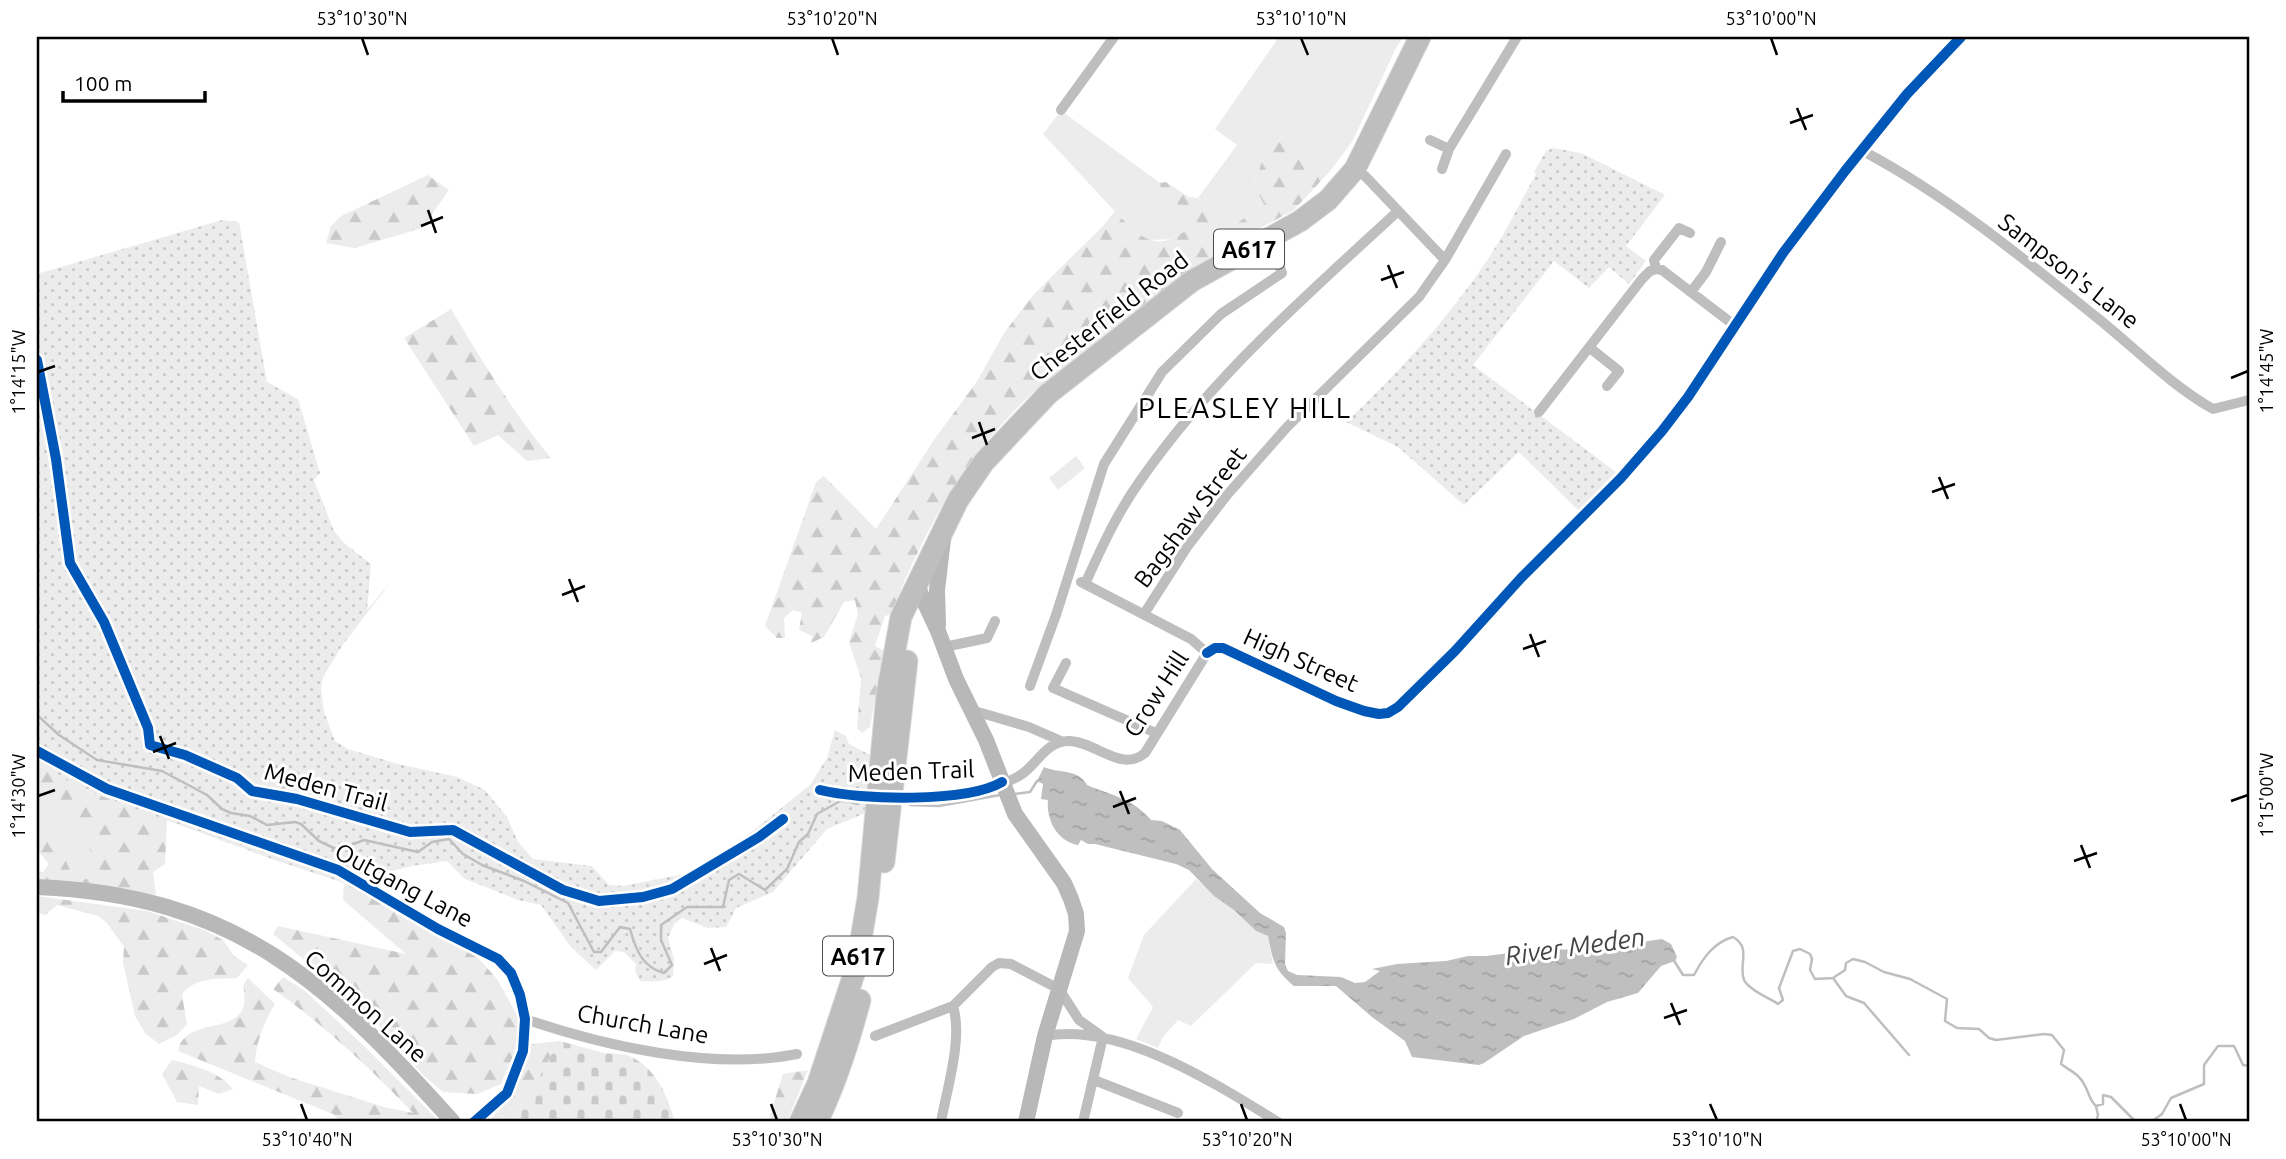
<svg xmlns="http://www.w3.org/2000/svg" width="2286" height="1159" viewBox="0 0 2286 1159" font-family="Ubuntu,sans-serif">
<defs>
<pattern id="forest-firs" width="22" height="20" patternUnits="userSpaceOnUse" patternTransform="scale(1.75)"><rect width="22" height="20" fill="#ececec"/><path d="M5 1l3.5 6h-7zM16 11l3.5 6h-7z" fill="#c9c9c9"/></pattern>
<pattern id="cemetery-stones" width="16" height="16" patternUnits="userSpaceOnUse" patternTransform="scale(1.75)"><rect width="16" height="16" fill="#ececec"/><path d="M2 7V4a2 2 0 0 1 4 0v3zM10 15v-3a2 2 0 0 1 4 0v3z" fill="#c9c9c9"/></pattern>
<pattern id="park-dots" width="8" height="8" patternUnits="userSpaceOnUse" patternTransform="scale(1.75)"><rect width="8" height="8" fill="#ececec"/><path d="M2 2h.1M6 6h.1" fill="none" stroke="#c9c9c9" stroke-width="1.8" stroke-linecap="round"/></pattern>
<pattern id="water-ripples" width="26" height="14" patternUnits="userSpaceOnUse" patternTransform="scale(1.75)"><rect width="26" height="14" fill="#bfbfbf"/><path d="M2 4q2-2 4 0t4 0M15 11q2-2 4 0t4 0" fill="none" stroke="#a2a2a2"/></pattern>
</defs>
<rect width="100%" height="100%" fill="#fff"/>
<path fill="#ececec" d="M1279,37H1403L1395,50L1352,142L1330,171L1282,137L1261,164L1254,185L1264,204L1233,226L1198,198L1237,145L1215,129Z
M1063,112L1160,183L1161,189L1188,214L1190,227L1176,239L1147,240L1133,231L1043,134L1057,116Z
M1076,456L1085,468L1058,490L1049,478Z
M49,788L75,828L86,839L96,867L94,876L83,880L70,870L61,850L37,835V790Z
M1196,879L1234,910L1256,931L1268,936L1273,964L1256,963L1191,1026L1178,1020L1163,1037L1158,1048L1136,1039L1153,1007L1128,978L1144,935Z"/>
<path fill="url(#forest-firs)" d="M1282,137L1330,171L1294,210L1238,240L1207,261L1050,378C994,424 951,483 920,548C909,570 899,590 894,613L885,616L875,646L884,651L870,727L862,733L857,728L861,678L849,642L858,614L855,600L844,602L824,637L811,643L812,636L799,630L802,613L793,610L784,618L785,638H777L765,626L816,482L824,476L876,529L936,437L976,383L1004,333L1035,293L1102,227L1115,211C1139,238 1158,255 1190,227L1188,214L1161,189L1160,183L1166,182L1189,197L1198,198L1233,226L1264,204L1254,186L1261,164Z
M428,175L449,190L422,228L355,248L326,243L331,226L341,216Z
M451,309C482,361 512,411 551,458L527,461L498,435L474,446L404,338Z
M37,764L82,789L167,820L165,864L153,872L156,895L105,886L37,883V871L43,872L49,864L37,850V835L61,850L70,870L83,880L94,876L96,867L86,839L75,828L49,788L37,790Z
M344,883L375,896L453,939L481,961L497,979L519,1019L517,1046L501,1084L477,1094L443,1092L424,1076L367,1012L273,934L278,926L406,954L343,900Z
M37,896L147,911L204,930L223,940L234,956L248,965L237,978C218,979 193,977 182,995L187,1024L177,1035L159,1044L145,1033L135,1016L123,963L124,947L107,923L98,916L57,905L45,915L37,913Z
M283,977L305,991L363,1045L440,1122H341L333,1114L178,1051C179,1048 179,1044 182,1041C197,1017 255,1037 243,985L248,978L275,1004C265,1021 256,1041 255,1062L289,1077L384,1107L413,1113C370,1068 324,1025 273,989Z
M559,1041L604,1053L628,1055L618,1072L541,1075L515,1122H489L515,1091L532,1044Z
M172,1060C193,1065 220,1072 233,1089L219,1094L199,1086L198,1105L177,1102L162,1074Z
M808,1070L787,1122H768L783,1074Z"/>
<path fill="url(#cemetery-stones)" d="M559,1041C573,1045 587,1049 602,1053C610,1054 621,1053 629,1056C656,1067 668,1097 675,1122H515Z"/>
<path fill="url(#park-dots)" d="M1553,148L1581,153L1665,195L1626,246L1646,261L1629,284L1609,267L1589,288L1554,261L1473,365L1616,472L1579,511L1519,452L1464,505L1398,447L1346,422C1398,373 1446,321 1486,262C1505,234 1520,203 1536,174L1534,172L1546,151Z
M222,220L239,222L267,382L298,399L320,473L314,480L334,531L344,543L371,564L367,610L390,583L342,646L323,677L321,688L324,712L335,741L348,749L398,764L457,777L485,790L507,817L518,842L533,859L592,866L609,885L623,886L689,873L754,830L810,785L827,758L835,730L846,736L849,744L872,756L868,812L827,829L773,892L736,908L726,927L708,928L682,918L674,924L668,938L674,959L673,976C664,983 651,981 640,981L635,971L636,964L624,952L615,951L596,970L571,947L541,905L518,900L465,879L447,861L412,866L344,883L272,859L82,789L37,764V274Z"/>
<path fill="url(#water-ripples)" d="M1044,767C1059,774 1078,768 1087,785C1113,796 1132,798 1151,820L1162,821L1180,830L1212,869L1260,913L1284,927L1286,933L1285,964L1288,971L1297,975L1341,977L1355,983L1365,982L1380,971L1372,969L1397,964L1446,961L1468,956H1486L1542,949L1588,950L1662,939L1671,944L1677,957L1675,961L1661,966L1638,993L1607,1002L1574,1019L1524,1036L1484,1063L1479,1065L1412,1057L1405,1041L1372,1017L1336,986H1294C1274,969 1273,961 1268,936L1256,931L1234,910L1214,896L1189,870L1176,864L1095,844H1088L1081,840L1078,845C1057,841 1046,820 1048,800L1041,799L1043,784L1037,781Z"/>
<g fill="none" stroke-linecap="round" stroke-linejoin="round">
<path stroke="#bfbfbf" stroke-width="2.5" d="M37,715L59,735L97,760L162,771L207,795L222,809L231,813L250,816L267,825L295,822L301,824L319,841L338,850L364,840L418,852L432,842L449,839L463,854L482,865L524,881L568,903L594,952H601L620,927L630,929C636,950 642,967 664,973L672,965L661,940V925L687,907H723L729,880L739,874L765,890L787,869L799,842L808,834L817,814L842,800L858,804
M1014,794L1030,792L1037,781H1039
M910,805L939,806L1000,795
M1673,959L1683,975H1694C1703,958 1714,942 1733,937C1752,948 1738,964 1744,980C1749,990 1769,998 1778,1004L1783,1000L1779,988L1793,951L1800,949L1810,954L1812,959L1810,970L1815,979L1833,978L1845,970L1846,963L1853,959L1865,962L1884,972L1910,979L1947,999L1945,1021L1957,1028L1979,1029L1989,1038L1996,1040L2044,1034L2052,1035L2064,1050L2061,1064C2070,1071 2079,1074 2084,1084C2089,1092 2089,1100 2096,1106L2103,1104V1095L2111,1097L2136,1122
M1833,978L1846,996L1864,1003L1909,1055
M2096,1122L2098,1115L2096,1106
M2151,1122L2162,1114L2171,1098L2204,1084V1065L2218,1046H2234L2243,1065L2249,1066"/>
<defs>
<path id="highway" d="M884,862L907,661
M800,1122L818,1083L856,968L868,898L887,694L901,617L958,500L984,462L1048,394L1192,281L1300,221L1328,200L1355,169L1420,37
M817,1122C836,1083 849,1042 860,1000"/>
</defs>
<use href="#highway" stroke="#dbdbdb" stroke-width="23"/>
<path stroke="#bebebe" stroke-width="10" d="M1061,110L1114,37
M1430,140L1449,149
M1863,151C1946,195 2022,257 2095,316C2134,347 2169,384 2213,409L2249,400
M1355,169L1365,176L1445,260
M1442,169L1449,149L1517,37
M1656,269L1662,270L1734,325
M1691,292L1706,272L1721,242
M1590,348L1619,371L1607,386
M1539,412L1642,279L1650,271L1656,269L1654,260L1679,228L1690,233
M1081,582L1191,639L1207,653
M1085,584C1101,549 1117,513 1140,481C1212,377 1305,297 1397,212
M1144,614L1187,547L1227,495L1287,427L1419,297L1445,260L1506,154
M944,647L987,638L995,621
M1207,653L1215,648H1223L1336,701L1364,711L1379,714L1388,713L1398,707L1455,651L1521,578L1621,478L1662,431L1688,397L1783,253L1845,171L1907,94L1961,37
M1066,663L1053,688L1156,733
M1030,686L1056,615L1104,464L1162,372L1221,314L1282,273L1270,238
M973,714L978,712L1029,727L1061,741
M37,751L107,789L338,870L438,929L498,959L511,973L520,995L525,1019L523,1051L507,1093L474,1122
M1003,784C1009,781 1016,778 1022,774C1038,763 1047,740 1070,741C1096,742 1121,773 1145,753L1207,653
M525,1019C604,1046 714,1071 797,1054
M875,1036L953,1006L992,967L999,963L1011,964L1059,989L1079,1020L1103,1037L1083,1122
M1045,1036C1121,1022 1216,1084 1278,1122
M1094,1080L1178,1113
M941,1122C947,1088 963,1039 953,1006"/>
<path stroke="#b8b8b8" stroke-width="16" d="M917,586L938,631L956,679L986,740L1015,814L1064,883L1071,899L1076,914L1077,931L1045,1036L1026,1122
M938,625L937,590L943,539
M37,887C235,895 327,981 453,1122"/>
<use href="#highway" stroke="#bebebe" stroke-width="21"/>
<defs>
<path id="cycleway" d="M37,360L56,459L70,563L104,622L148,728L150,745L185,755L237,778L252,791L297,799L410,832L453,830L563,890L599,901L643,897L672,889L759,837L783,819
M1207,653L1215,648H1223L1336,701L1364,711L1379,714L1388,713L1398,707L1455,651L1521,578L1621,478L1662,431L1688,397L1783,253L1845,171L1907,94L1961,37
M37,751L107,789L338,870L438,929L498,959L511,973L520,995L525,1019L523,1051L507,1093L474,1122
M820,790C860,800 966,803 1002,782"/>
</defs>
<use href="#cycleway" stroke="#fff" stroke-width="15"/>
<use href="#cycleway" stroke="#0057b8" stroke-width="10"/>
</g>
<path fill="none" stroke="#000" stroke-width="2.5" d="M362,38L368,55M832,38L838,55M1301,38L1308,55M1771,38L1777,55M1797,108L1806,130M1790,123L1813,115M428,210L436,233M421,226L443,217M1388,265L1397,288M1381,280L1404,272M38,372L55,366M2231,378L2248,371M979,422L987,445M972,438L995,429M1939,477L1948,499M1932,492L1955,484M569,579L578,602M562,595L585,586M1530,634L1539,657M1523,649L1546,641M160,736L169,759M153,752L176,743M1120,791L1129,814M38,796L55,790M2231,801L2248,795M1113,807L1136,798M2081,845L2090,868M2074,861L2097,853M711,948L720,971M704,964L727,955M1671,1003L1680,1025M1664,1018L1687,1010M301,1104L307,1120M771,1104L777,1120M1241,1104L1247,1120M1710,1104L1717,1120M2180,1104L2186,1120"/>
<g text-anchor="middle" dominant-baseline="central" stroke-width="6" stroke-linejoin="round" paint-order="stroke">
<g fill="#fff" stroke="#4c4c4c" stroke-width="2">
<rect x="1214" y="229.5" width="70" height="39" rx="5"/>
<rect x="823" y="936.5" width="70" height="39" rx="5"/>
</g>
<g font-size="23" font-weight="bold" fill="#000">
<text x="1249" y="249">A617</text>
<text x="858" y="956">A617</text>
</g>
<g font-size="24" fill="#000" stroke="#fff">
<text transform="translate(2069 271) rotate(38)">Sampson's Lane</text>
<text transform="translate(1109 316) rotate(-38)">Chesterfield Road</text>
<text transform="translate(1190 517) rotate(-53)">Bagshaw Street</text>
<text transform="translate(1301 660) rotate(24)">High Street</text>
<text transform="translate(1156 694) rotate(-57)">Crow Hill</text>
<text transform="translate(911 771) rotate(-2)">Meden Trail</text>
<text transform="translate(326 787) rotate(15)">Meden Trail</text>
<text transform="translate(404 885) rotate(28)">Outgang Lane</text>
<text transform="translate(366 1006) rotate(42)">Common Lane</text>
<text transform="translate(643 1024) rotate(10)">Church Lane</text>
</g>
<g font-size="26" font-style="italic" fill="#444" stroke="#fff">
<text transform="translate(1575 946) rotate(-8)">River Meden</text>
</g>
<g font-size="28" letter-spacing="2" fill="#000" stroke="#fff">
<text x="1245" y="407">PLEASLEY HILL</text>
</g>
</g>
<rect width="2286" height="1159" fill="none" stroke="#ffffff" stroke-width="77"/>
<path d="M63 91v10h142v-10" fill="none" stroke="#000000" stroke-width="3.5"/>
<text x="74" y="91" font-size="21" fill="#000000" stroke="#ffffff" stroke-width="5" paint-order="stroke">100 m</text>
<rect x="38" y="38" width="2210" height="1082" fill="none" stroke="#000" stroke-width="2.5"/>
<g font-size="18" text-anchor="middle" fill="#000">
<text x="362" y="25">53°10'30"N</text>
<text x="832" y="25">53°10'20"N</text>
<text x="1301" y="25">53°10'10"N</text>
<text x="1771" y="25">53°10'00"N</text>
<text transform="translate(2267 371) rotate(-90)" y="6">1°14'45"W</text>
<text transform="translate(19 372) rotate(-90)" y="6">1°14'15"W</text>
<text transform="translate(2267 795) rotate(-90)" y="6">1°15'00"W</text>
<text transform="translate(19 796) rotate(-90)" y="6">1°14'30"W</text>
<text x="307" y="1146">53°10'40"N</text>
<text x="777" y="1146">53°10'30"N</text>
<text x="1247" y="1146">53°10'20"N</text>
<text x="1717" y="1146">53°10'10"N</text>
<text x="2186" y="1146">53°10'00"N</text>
</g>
</svg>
